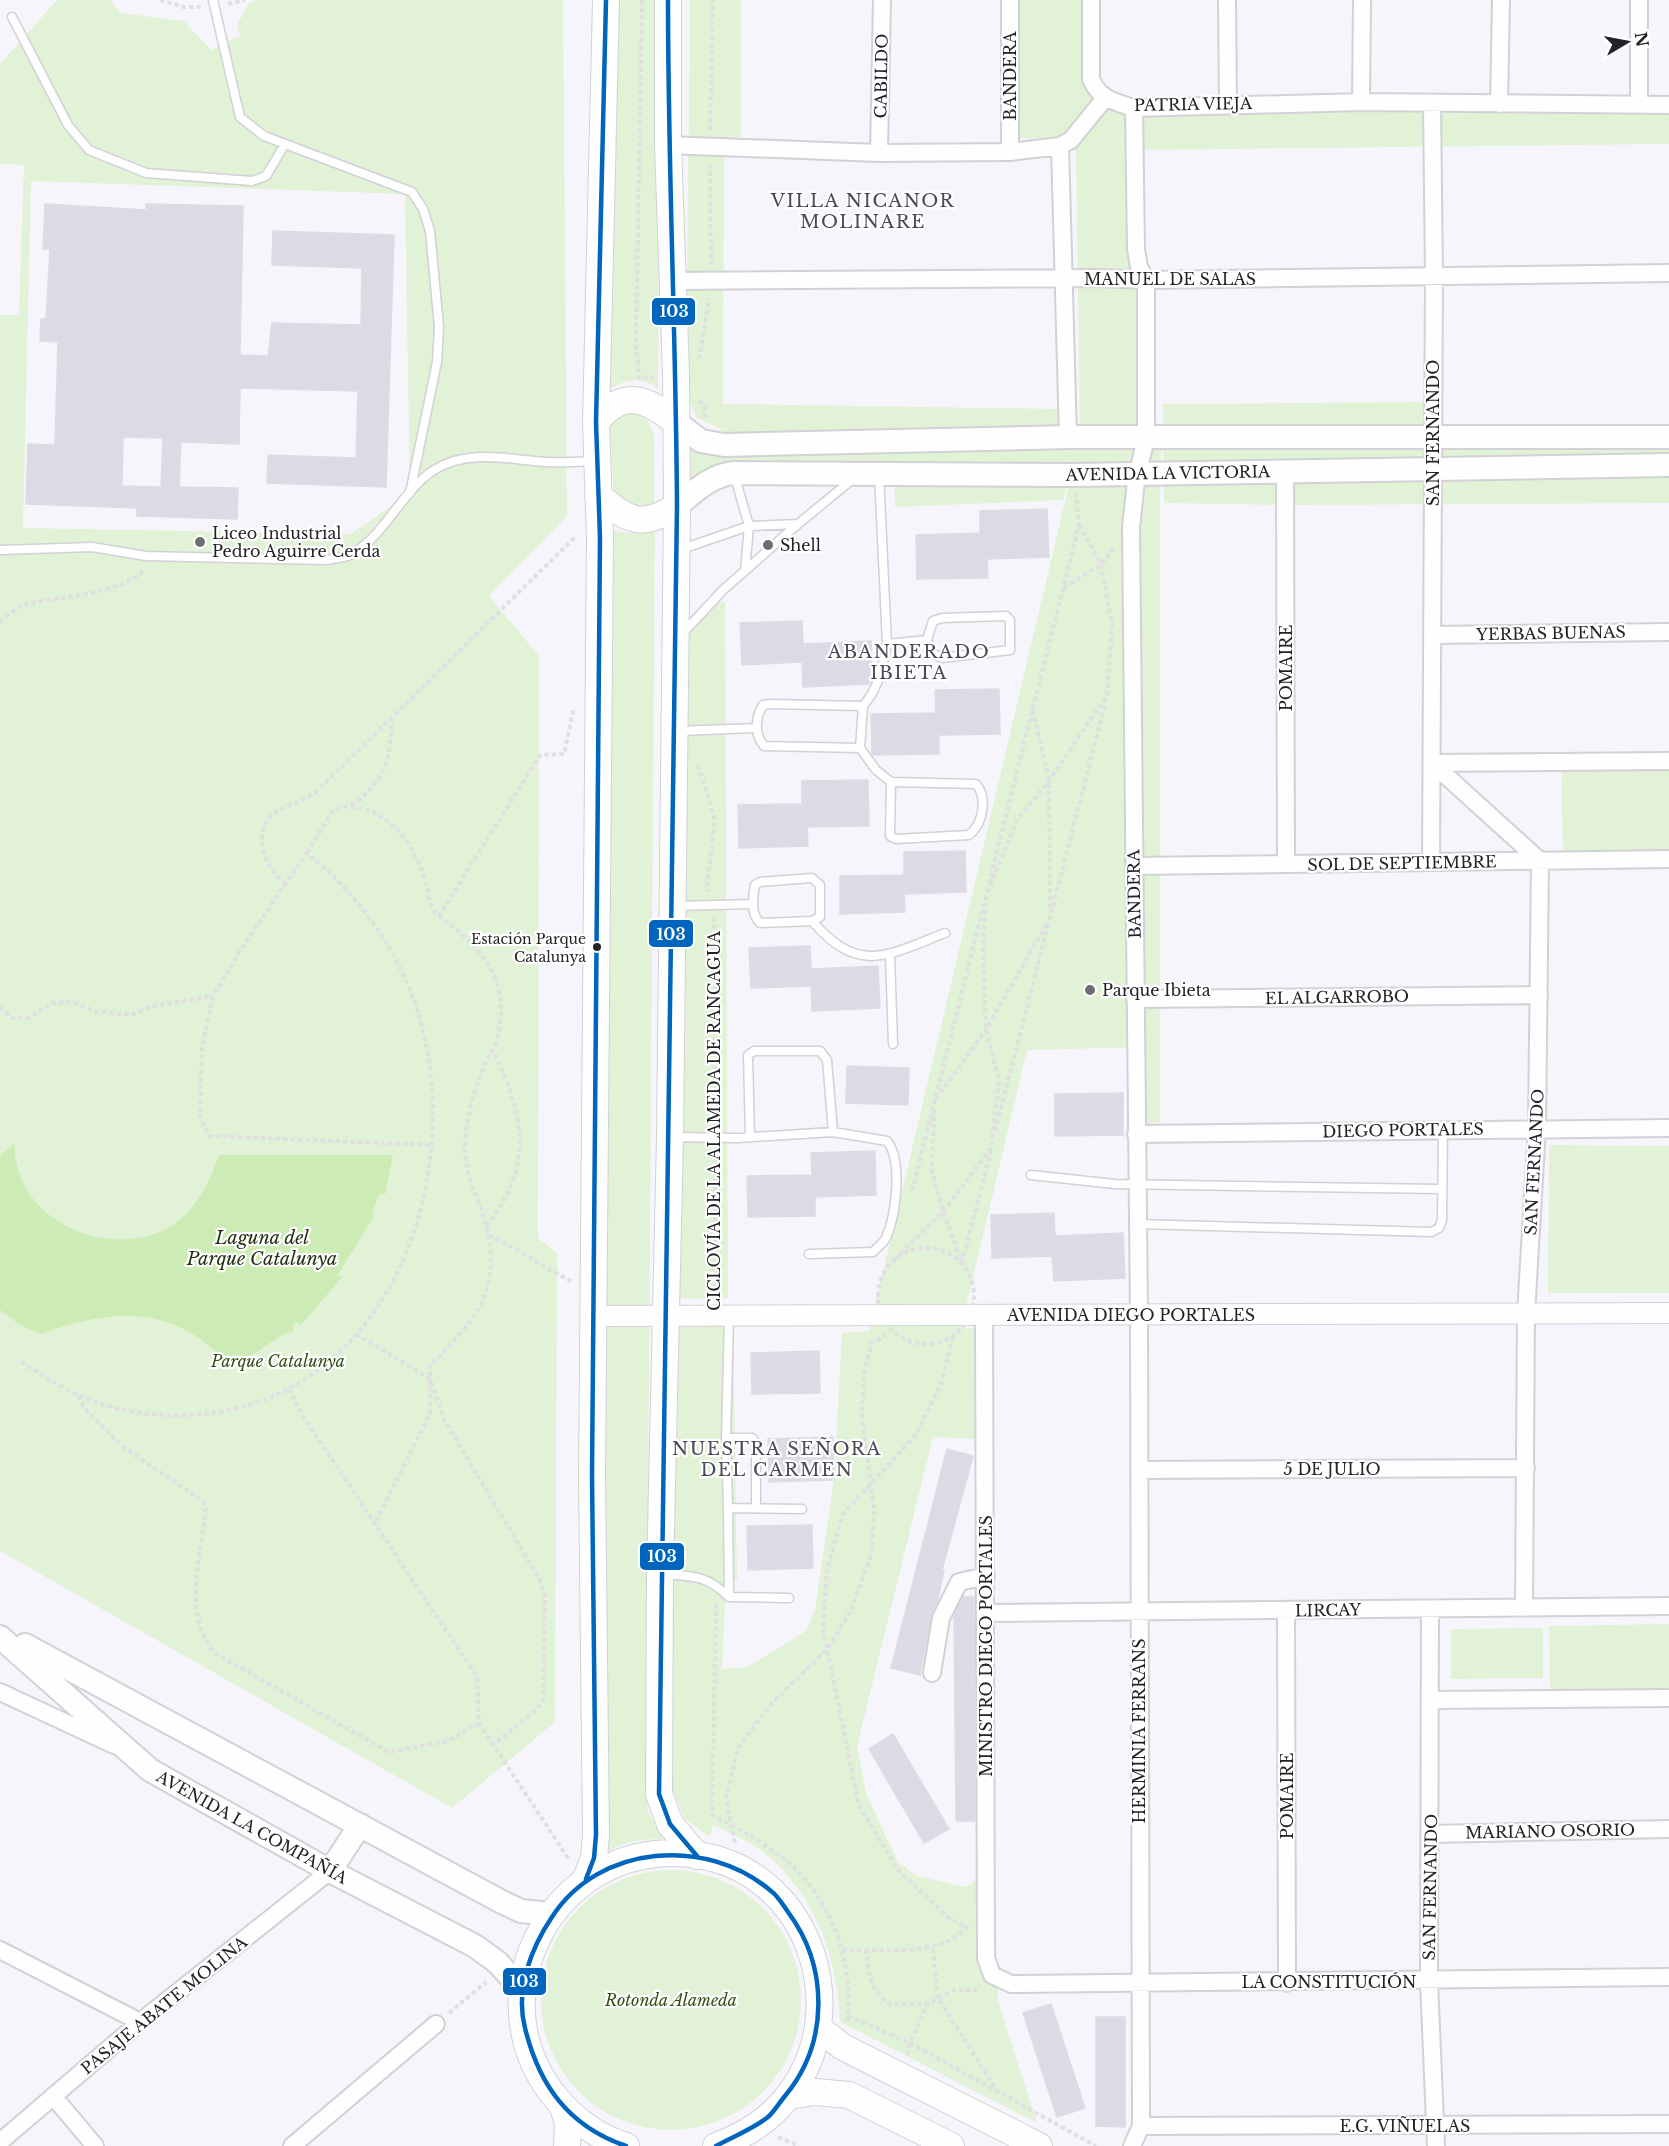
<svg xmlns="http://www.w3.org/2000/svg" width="1669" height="2146" viewBox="0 0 1669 2146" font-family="'Libre Baskerville',serif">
<rect width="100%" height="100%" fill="#f6f5fc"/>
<path fill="#e1f2d6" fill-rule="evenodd" d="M57,0H110L121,13L184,21L211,50L240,36L237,25L249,3L260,0H563L567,516L489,596L539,656L538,1238L557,1253L555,1722L452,1808L0,1551V315H19L24,165L0,164V64ZM31,181L405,194L410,493L351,534L23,528Z
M614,0H660L658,390C645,375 622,379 609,391Z
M690,0H741V137L724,138L723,404L1060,409L1061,443H1161V467L1072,466L1063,500L895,507L894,466H716L686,483L687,436L721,450V429L697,418L686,394Z
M1017,0H1083L1102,105L1117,112L1669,105V144L1133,150L1157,432H1080L1076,152L1067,139L1017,138Z
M1432,402L1433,438L1669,437V503L1285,505L1164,503L1163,404Z
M635,412L647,420L654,434V502L636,514L614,499L610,428L616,417Z
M1160,479V1122L1145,1124V1047L1027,1050L961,1328L986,1329L989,1440L933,1437L857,1746L866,1793L898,1862L917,1876L965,1887L994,1871L998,2001L1037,2123L840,2022C838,1958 814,1891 762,1851C747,1840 730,1833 713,1825L710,1837L684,1818L672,1788L674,1327L733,1326L737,1580H726L722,1669L747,1667L789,1642L807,1630L815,1609L834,1480L842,1333L869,1331L1070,480Z
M655,525L646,1797L649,1814L665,1838L629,1842L605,1852L604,1288L608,527C624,536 640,534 655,525Z
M725,602L728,1298L676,1299L687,635L718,603Z
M1669,766V849L1563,851L1561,767Z
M1549,1145L1669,1146V1293H1548Z
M1669,1624V1690L1550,1689L1549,1626Z
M1543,1628V1678L1451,1679V1629Z
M541 2000a130 130 0 1 1 260 0a130 130 0 1 1-260 0Z"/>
<path fill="#cdebb5" d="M15,1142C11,1215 99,1259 162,1231C194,1216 208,1186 219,1155H393L385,1194H379L372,1214L374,1216L337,1276H343L301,1325L297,1322L292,1326L294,1329L292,1332L284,1334L231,1369C179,1303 112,1308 41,1334L20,1325L0,1310V1156Z"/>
<path fill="#dcdbe5" stroke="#dddce2" stroke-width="1.5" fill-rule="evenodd" d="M45,204L146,210V204L243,206L240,355L268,356L272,323L361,325L362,268L272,265L273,231L394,235L386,487L267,483L268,455L356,458L358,391L240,388L239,444L181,442L179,487L238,488L237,519L137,516V508L26,504L28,444L55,445L58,342L40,341L41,319H46L50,249H43ZM123,437L163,438L161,487L122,486Z
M1047,509L1049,557L987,559L988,578L917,579L916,535L980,533V511Z
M802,621L803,644L871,641L872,678L869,684L803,687L802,662L742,665L740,623Z
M999,689L1000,734L939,735V754L873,755L872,753L871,714L936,713L935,690Z
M868,780L869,826L807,827L808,846L739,848L738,805L802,804V781Z
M965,851L966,892L904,894L905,912L840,914V876L904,875V852Z
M810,946L811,969L878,966L880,1008L812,1011L811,986L751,988L749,948Z
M847,1066L909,1068L908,1105L846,1103Z
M1123,1093V1135L1055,1136V1094Z
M875,1151L876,1195L815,1197V1216L748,1217L747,1176L812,1175L811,1153Z
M1054,1213L1055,1236L1123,1233L1125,1278L1054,1281L1052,1256L992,1258L991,1215Z
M819,1351L820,1393L752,1394L751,1353Z
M833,1437L834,1480L769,1482L768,1439Z
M947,1449L973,1456L942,1570L944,1571L937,1603L931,1616L920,1675L891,1668Z
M812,1525L813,1568L748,1570L747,1526Z
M963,1597H974L975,1821H956L954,1615Z
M893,1734L949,1829L924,1843L869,1749Z
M1051,2004L1085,2108L1057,2117L1023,2013Z
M1096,2017H1125V2127L1096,2126Z"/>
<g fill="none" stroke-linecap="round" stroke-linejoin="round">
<defs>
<path id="service" d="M213,0L240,117L264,136L412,192L423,209L430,231L439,327L437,362L410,493
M12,17L68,125L89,150L146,173L252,181L266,176L285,144
M734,474L749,526L798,524L854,478
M879,474L887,644
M0,550L92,547L146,556L327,560C336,558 346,558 354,553C385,534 403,490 434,470C468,448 510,460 547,462C562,463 578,462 594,461
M679,550L749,526L745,571
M1006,616L1010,620V650L951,657L942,658L932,653L927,640L933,621L942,618Z
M682,634L723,590L798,524
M771,704L863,706L860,748L764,746C754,734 755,718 763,705Z
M863,706C879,688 882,668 887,644L927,640
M678,731L756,728
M860,748L876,770L891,782L976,784C988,798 983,824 969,835L896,839L890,836L891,782
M812,878L820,885V917L812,921L760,923C750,913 753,898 755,885L760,882Z
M675,906L752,904
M812,921C859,975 886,956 945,933
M890,954L893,1044
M674,1137L738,1138L833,1132L827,1060L820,1051H754L748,1055L750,1137
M1031,1175L1115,1184L1440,1189
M1138,1224L1431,1232L1439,1228L1442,1220L1443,1130
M809,1254L873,1252C878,1247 883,1243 886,1238C896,1215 903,1161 887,1141L833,1132
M726,1438L729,1316
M728,1508L726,1438H752L756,1443V1508
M662,1574C692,1576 707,1575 729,1597L789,1598
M729,1597L728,1508L802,1509"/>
<path id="minor" d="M1091,0V79C1099,99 1115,102 1134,108L1361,102L1669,105
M1227,0L1228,104
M1639,0V104
M1361,102L1362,0
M1499,104L1501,0
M668,145L879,153L1010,152L1060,146L1071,140L1105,98
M1060,146L1068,437
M1010,152V0
M879,153L882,0
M671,281L1098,278L1146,280L1669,273
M1285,472L1286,864
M1432,635L1669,632
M1432,763L1540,861L1537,1128L1526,1314L1524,1608
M1432,763L1669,761
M1431,862L1434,276L1432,103
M1134,866L1669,859
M1135,999L1539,995
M1136,1134L1669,1128
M984,1315L986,1958L992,1975L1011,1984L1669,1977
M1139,1470L1526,1468
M1430,1609L1429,1981L1436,2146
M1286,1610L1287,1983
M986,1613L1669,1606
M932,1673L941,1618L959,1582L986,1576
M0,1692L114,1745
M1431,1700L1669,1698
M1431,1834L1669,1829
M0,1950L140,2022
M53,2096L95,2146
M1141,2126L1669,2124
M0,2142L140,2022L330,1871
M292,2146L436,2024
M1132,2146L1141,2126L1139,1315L1131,527L1136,481L1146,438V280L1139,267L1136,249L1134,108"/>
<path id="tertiary" d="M593,1316L1669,1313"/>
<path id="secondary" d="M676,422L701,441L724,445L1068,437H1669
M677,506C694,492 711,475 734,473L1074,475L1669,465
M0,1637L150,1770L330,1871L475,1946L497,1962L522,1990
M25,1645L500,1901L521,1911L551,1914
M330,1871L360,1825"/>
<path id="primary" d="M668,0V145L676,374L677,506L670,1137L660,1574L659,1794L670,1824L697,1856
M596,422C624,387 647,399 676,422
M598,495C627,521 642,529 677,506
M586,1879L594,1858L596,1835L592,1475L600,538L596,422L606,0
M818,2028L843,2047L1039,2146
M788,2096L815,2092L849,2095L951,2146
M563,2107L568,2123L567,2146
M626,2146C599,2138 574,2120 556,2098C475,2001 547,1853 673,1853C838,1854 879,2089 716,2146"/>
</defs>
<use href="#service" stroke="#d1d1d6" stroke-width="11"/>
<use href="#minor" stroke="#d1d1d6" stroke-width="20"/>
<use href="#tertiary" stroke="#d1d1d6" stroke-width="22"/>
<use href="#secondary" stroke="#d1d1d6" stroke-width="26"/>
<use href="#primary" stroke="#d1d1d6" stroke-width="28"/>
<path stroke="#e0dfe2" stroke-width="4" stroke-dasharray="4.5 3" stroke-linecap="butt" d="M160,0L184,7H203
M642,0L636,343L639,378L653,377
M228,4L245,0
M710,130L713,0
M710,164L711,265
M699,359L709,299
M699,401L705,405V418
M1064,588L1101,564L1114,548
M0,622C7,616 17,606 27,604C60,596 121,595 145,569
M1033,710L1049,781L1050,910
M698,765L715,820L707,882L709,892
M351,805C384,785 392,757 391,720
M307,853L332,812C345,804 353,806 367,810C400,822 419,855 427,887C430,897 430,911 439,916L540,755L564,754L574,707
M989,883L1079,525L1076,493
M286,884C265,869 249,831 276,812C289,803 304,802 317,791L577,535
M713,917L716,938L715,1125
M0,1007L12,1018H29L52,1003L73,1002L94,1011L131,1015L154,1006L213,996
M936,1099L986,1030L1047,923
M934,1109L932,1172L943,1212L962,1262
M995,1131L1106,700
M912,1191L984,904
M486,1226C535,1166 524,1115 493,1050
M489,1235C518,1249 543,1267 571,1281
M878 1296a48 48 0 1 1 96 0a48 48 0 1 1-96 0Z
M895,1259L943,1212L991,1148L999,1080L986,1030L983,946L986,896L1017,820L1049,781L1107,695L1112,626L1101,564L1079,525
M962,1263L991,1150
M715,1296V1151
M356,1334L430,1379L444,1419L540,1580L545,1595L543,1700L535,1711L493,1745
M953,1337L941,1384L915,1436L843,1514L827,1570L823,1629L859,1806L898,1870L949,1918L968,1928
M21,1362C42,1375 62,1389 85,1398C127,1416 180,1419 224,1411C402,1378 468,1158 415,1003C394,944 356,893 307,853L243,946L213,996L202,1047L200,1116L209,1136L432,1145
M78,1396L85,1409L123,1447L203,1501L206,1508C201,1552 182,1618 215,1653L388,1752L448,1741L479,1723L477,1677L303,1416L289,1389
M376,1521L430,1413V1364C442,1355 449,1346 459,1335C496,1294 497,1260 481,1209C474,1189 464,1168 465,1147C466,1117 475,1086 487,1059C490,1053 494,1049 496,1043C513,985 485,949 439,916
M716,1604L712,1815C739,1829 767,1844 790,1864C833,1902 855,1967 847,2023
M479,1723L568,1858
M735,1843L726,1799L738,1748L769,1706L827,1649L851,1611L872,1552L874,1510L862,1416L864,1374L871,1344L886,1335
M866,1949C869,1976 868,1988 891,2005L929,2003L955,1990H975L980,1985
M933,1949L938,1998L998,2092
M842,1950C874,1949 947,1958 966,1926
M449,2013L486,1982
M848,2016L910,2043L1096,2146
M908,2055L910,2043L928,2003
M778,2137L799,2146"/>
<use href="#service" stroke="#fefeff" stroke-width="8"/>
<use href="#minor" stroke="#fefeff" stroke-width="16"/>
<use href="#tertiary" stroke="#fefeff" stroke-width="20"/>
<use href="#secondary" stroke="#fefeff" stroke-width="22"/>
<use href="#primary" stroke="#fefeff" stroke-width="26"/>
<defs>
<path id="bus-1" d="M668,0C668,169 676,337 677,506L659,1794L670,1824L697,1856
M586,1879L594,1858L596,1835L592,1475L600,538L596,422L606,0
M626,2146C568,2126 539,2085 525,2028C515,1990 531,1948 552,1917C599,1844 707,1836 771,1891C778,1896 783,1905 788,1912C829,1967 829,2043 785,2096C779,2103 774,2112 768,2117C753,2129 732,2137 716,2146"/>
</defs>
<use href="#bus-1" stroke="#fff" stroke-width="9"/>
<use href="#bus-1" stroke="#0065bd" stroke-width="4.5"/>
</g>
<g fill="#6c6c72" stroke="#fff" stroke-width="2">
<circle cx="200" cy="542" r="6"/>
<circle cx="768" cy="545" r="6"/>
<circle cx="1090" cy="990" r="6"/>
</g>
<circle fill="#222227" stroke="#fff" stroke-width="2" cx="597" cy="947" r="5"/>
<g text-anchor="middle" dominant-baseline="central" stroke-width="4.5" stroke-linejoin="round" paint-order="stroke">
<g font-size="14" fill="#222227" stroke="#fff" text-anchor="end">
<text x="586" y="939">Estación Parque<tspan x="586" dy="18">Catalunya</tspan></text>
</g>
<g font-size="16" fill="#222227" stroke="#fff">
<text transform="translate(881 76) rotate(-89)">CABILDO</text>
<text transform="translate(1010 76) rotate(-90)">BANDERA</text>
<text transform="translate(1193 104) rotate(-1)">PATRIA VIEJA</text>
<text x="1170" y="279">MANUEL DE SALAS</text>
<text transform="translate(1433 433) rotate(-90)">SAN FERNANDO</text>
<text transform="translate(1168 473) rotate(-1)">AVENIDA LA VICTORIA</text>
<text transform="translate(1551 633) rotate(-1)">YERBAS BUENAS</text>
<text transform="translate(1286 668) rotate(-90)">POMAIRE</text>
<text transform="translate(1402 863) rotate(-1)">SOL DE SEPTIEMBRE</text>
<text transform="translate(1134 894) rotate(-91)">BANDERA</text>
<text transform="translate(1337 997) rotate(-1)">EL ALGARROBO</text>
<text transform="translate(714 1121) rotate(-90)">CICLOVÍA DE LA ALAMEDA DE RANCAGUA</text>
<text transform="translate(1403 1130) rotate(-1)">DIEGO PORTALES</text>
<text transform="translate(1534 1162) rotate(-87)">SAN FERNANDO</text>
<text x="1131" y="1315">AVENIDA DIEGO PORTALES</text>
<text x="1332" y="1469">5 DE JULIO</text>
<text transform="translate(1328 1610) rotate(-1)">LIRCAY</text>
<text transform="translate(986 1646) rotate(-90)">MINISTRO DIEGO PORTALES</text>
<text transform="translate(1139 1731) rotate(-90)">HERMINIA FERRANS</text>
<text transform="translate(1287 1796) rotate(-90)">POMAIRE</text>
<text transform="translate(252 1827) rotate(29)">AVENIDA LA COMPAÑÍA</text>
<text transform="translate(1550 1831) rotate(-1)">MARIANO OSORIO</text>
<text transform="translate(1430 1887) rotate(-89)">SAN FERNANDO</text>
<text x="1329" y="1982">LA CONSTITUCIÓN</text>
<text transform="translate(164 2005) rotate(-39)">PASAJE ABATE MOLINA</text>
<text x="1405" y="2126">E.G. VIÑUELAS</text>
</g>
<g font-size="16" fill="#222227" stroke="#fff" text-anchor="start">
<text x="212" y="533">Liceo Industrial<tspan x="212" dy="18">Pedro Aguirre Cerda</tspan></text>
<text x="780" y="545">Shell</text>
<text x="1102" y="990">Parque Ibieta</text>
</g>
<g font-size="16" font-style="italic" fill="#334e16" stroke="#fff">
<text x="278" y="1361">Parque Catalunya</text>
<text x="671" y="2000">Rotonda Alameda</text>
</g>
<g font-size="18" letter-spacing="1.5" fill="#4a4956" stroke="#fff">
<text x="863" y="201">VILLA NICANOR<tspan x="863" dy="21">MOLINARE</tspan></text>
<text x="909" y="652">ABANDERADO<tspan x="909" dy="21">IBIETA</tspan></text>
<text x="777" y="1449">NUESTRA SEÑORA<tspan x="777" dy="21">DEL CARMEN</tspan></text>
</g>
<g font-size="18" font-style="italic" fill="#223211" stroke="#fff">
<text x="262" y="1238">Laguna del<tspan x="262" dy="21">Parque Catalunya</tspan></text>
</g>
</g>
<g stroke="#fff" stroke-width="2">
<rect x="651" y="297" width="45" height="29" rx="6" fill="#0065bd"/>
<rect x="648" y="919" width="46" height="29" rx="6" fill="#0065bd"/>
<rect x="639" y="1542" width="46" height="29" rx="6" fill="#0065bd"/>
<rect x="502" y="1967" width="45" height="29" rx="6" fill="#0065bd"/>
</g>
<g font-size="16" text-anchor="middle" font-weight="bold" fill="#fff">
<text x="674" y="317">103</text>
<text x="671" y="940">103</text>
<text x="662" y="1562">103</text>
<text x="524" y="1987">103</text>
</g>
<g transform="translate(1627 42) rotate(80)" stroke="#ffffff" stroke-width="4.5" paint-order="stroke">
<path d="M0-4.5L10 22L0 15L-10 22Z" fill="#222227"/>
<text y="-9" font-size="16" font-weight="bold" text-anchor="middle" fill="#222227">N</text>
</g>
</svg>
